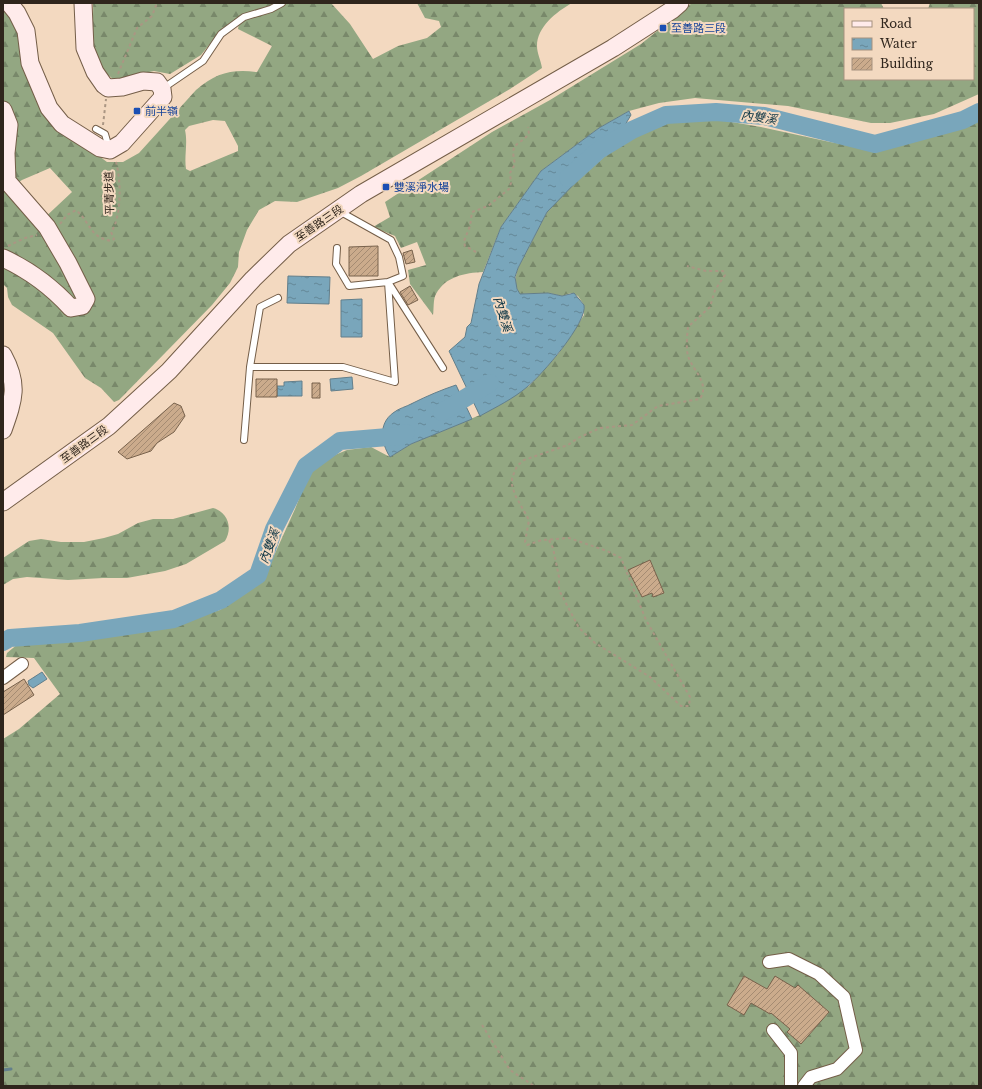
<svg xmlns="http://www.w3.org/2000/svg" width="982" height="1089" viewBox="0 0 982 1089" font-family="'Libre Baskerville','Noto Sans TC',serif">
<defs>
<pattern id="forest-firs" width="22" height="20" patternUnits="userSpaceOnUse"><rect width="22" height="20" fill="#93a782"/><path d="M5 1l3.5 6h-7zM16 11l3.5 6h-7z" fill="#78886a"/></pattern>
<pattern id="water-ripples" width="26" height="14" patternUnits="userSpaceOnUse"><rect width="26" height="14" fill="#79a6bb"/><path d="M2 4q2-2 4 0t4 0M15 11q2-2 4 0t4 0" fill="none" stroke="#648797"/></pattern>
<pattern id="building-hatch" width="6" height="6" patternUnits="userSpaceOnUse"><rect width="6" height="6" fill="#cbab8c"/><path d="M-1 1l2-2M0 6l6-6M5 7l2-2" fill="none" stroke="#a58b72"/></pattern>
</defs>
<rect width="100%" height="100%" fill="#f3d9c0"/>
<path fill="url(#forest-firs)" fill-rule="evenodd" d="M3,3H13L32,86L91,150L107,162H123L139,153L196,90C216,73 231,69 257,72L272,46L238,29L239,23C242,21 246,18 250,17C263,13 277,13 287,3H331L350,24L373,59L398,46L427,38L441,27L439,21L425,18L417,3H572C556,12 537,27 537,46C537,53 541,61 542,68L510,89L361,176L338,188L297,202L275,201L259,210L247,230L239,252L238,267L230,283L212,305L119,400L114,402L101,388L85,378L53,333L12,305L8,297L7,288L3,284ZM213,120L225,121L238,146V151L190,171L186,169C184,156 188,143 185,130L189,126ZM50,168L72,192L40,222L8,189L22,180Z
M93,3H276L271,6L246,13L222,29L201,55L170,74L154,71L114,80C109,75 101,70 98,65C89,46 94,23 93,3Z
M692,3H881L884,9H845V79H973V9H928L930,3H979V94L934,114L890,123H871L788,106L695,98L659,103L629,111L599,128L541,171L501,227L483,272C465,273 446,276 436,294C433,299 434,309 433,315L410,284L408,270L426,265L417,242L401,248L395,236L373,227L390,217L385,202L492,132L550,100L641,44Z
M979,118V1086H3V739L19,729L60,694L34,658L6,657L7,653L19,643L86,638L133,631L171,623L220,610L263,580L295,509L308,476L325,459L347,450L371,447L390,457L411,444L480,415L529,386L559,353L584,315V305L578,296L571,293L562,296L548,293L520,294C514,286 515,277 518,268L547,212L567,190L613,149L640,133L669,122L720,120L761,127L830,142L877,150L910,142Z
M213,508C228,512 233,528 225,541L186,564L165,571L127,578H103L68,580L27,577L13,579L3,585V558L29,541L41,539L61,542H84L104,538L118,534L138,523L153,519H173Z"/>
<path fill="url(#water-ripples)" stroke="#637f8b" d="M629,111L631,115L622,130L600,145L588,157L584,174L547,212L518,268L515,277L517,289L520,294L548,293L562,296L574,293L584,305C588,322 541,376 527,387C513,399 496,407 480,416L449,351L465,337L467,327L471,323L479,284L501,227L541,171L599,128Z
M288,276L330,277L329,304L287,303Z
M362,299V337H341V300Z
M352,377L353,389L331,391L330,379Z
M302,381V396H277V386H284V382Z
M456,385L472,419L411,444L390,457C381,443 378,424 393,413C399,408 406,407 413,403C427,396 441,390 456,385Z
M42,672L47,679L33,688L29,685L28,681Z"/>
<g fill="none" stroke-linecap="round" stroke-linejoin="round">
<path stroke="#637f8b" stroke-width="3" d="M3,1070L11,1069"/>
<path stroke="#79a6bb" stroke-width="18" d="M568,178L599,150L632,130L666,115L716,112L764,116L875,144L963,120L979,112
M442,412L490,383
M3,642L10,638L80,633L174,619L221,600L258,575L274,529L306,466L340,441L400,436L406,433"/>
</g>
<path fill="url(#building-hatch)" stroke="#78624c" d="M378,246V276H349V247Z
M412,250L415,262L406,264L403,253Z
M410,286L418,300L408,305L400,292Z
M256,379H277V397H256Z
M312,383H320V398H312Z
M174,403L181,406L185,416L174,432L157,443L151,451L127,459L118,452Z
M650,560L664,593L653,597L652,593L642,597L628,570Z
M24,679L34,695L3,715V692Z
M744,976L767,989L775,976L795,988L798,985L829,1012L801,1044L787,1032L790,1029L771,1013L770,1014L751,1003L744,1015L727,1005Z"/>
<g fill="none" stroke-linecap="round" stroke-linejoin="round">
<defs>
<path id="lane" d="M162,89L203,61L221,34L244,17L271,9L282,3
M96,129L105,134L109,148
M339,211L391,240L399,257L403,276L388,282L443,368
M278,298L260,307L250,367H343L395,382L388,282L349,286L336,264L337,248
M244,440L250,367"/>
<path id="street" d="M3,678L22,664
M769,962L789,959L819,974L844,997L856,1050L837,1069L811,1077L804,1086
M773,1030L791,1053V1086"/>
<path id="secondary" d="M9,3L17,13L26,31L30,63L49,108L62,124L100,148L110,150L122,143L163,97L162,89L157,82L143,81L122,87L108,88L104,85L95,72L85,48L83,3
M3,110L9,125L6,153L7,181L47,227L68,263L86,299L82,306L71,308C51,286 29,270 3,258
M3,355C19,384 14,399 3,430
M3,502L109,426L169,371L253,279L289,244L361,194L613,48L672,10L680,3"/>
</defs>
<use href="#lane" stroke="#745e48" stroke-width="8"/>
<use href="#street" stroke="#745e48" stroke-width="14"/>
<use href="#secondary" stroke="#745e48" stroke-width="19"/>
<path stroke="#aa9683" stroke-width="2" stroke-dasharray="3 3" stroke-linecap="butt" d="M118,74L137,28L152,16L157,3
M103,125L106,99
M60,224L67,215L76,210C91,223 89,237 111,241L114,239L111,232C122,217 121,179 116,162
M8,246L25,238L37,235
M476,252L465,246L464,241L470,226L472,212L488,206L509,189L511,183L510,173L515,164C510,142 516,148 529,134L528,127
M549,540L553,548L559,577V590L579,628L595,643L650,677L681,706H689L690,697L646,620L621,558L607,551L569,538L542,540L527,545L525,542L529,520L515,495L512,485V478L517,466L524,460L568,445L578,438L600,428L632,425L658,406L700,399C710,383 693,371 688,356C686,348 687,336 688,327L710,307L715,290L725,275L723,271H706L687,266
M482,1025L510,1070L534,1086"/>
<use href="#lane" stroke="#fff" stroke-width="6"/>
<use href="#street" stroke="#fff" stroke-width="12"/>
<use href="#secondary" stroke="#ffebeb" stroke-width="17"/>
</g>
<g fill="#1a4fb4" stroke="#f3d9c0" stroke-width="1.5">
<rect x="659" y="24" width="8" height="8" rx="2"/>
<rect x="133" y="107" width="8" height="8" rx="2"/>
<rect x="382" y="183" width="8" height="8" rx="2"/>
</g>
<g text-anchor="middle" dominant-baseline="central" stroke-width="4" stroke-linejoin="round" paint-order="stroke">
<g font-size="11" fill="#164399" stroke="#f3d9c0" text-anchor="start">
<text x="671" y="28">至善路三段</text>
<text x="145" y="111">前半嶺</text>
<text x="394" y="187">雙溪淨水場</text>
</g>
<g font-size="11" fill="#2f251c" stroke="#f3d9c0">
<text transform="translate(109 193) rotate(-91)">平菁步道</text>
<text transform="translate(319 223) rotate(-34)">至善路三段</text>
<text transform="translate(84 444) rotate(-36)">至善路三段</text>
</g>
<g font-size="12" font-style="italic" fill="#0a3343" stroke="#f3d9c0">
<text transform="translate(759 117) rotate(8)">內雙溪</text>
<text transform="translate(503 314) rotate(73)">內雙溪</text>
<text transform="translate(269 546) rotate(-70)">內雙溪</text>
</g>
</g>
<rect width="982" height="1089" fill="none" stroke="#2f251c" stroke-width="8"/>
<rect x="844" y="8" width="130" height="72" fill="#f3d9c0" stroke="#a5917e"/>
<rect x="852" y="21" width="20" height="6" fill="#ffebeb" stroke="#a5917e"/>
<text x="880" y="28" font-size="12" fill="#2f251c">Road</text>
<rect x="852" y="38" width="20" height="12" fill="url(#water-ripples)" stroke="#a5917e"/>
<text x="880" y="48" font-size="12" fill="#2f251c">Water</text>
<rect x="852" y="58" width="20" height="12" fill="url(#building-hatch)" stroke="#a5917e"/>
<text x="880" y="68" font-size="12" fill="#2f251c">Building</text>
</svg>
